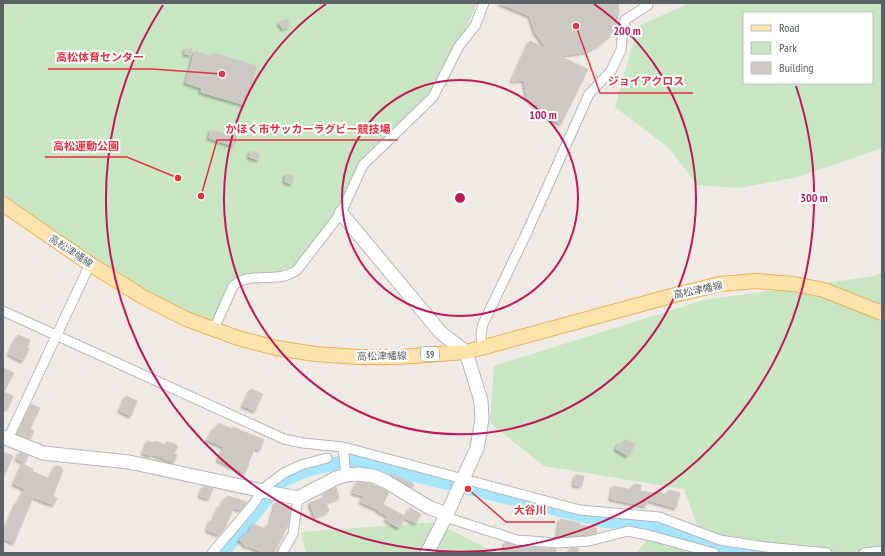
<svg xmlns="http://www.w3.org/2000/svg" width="885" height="556" viewBox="0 0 885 556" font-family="'PT Sans Narrow','Noto Sans JP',sans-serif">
<defs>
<filter id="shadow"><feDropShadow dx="-2" dy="2" stdDeviation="1" flood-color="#0004"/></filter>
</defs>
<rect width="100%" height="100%" fill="#efebe4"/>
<path fill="#c7e6c1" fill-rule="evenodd" d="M3,3H477L459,46L447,87L437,81L427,99L361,162L342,206L290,273L240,277L214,323L172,305L124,278L75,245L3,195Z
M690,3H882V148L798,177L739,188L697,185L669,148L615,107L638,26ZM744,13H872V83H744Z
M882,273V553H636L647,540L698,527L684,489L544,466L490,423L494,366L704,300L869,277Z
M435,522L494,552L556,553H306L301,532Z"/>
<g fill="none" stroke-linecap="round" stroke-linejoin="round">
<path stroke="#a5e6fe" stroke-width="14" d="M222,553L280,482L304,471L321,466L356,461L606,521L644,524L669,529L708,544L766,553"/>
</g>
<path fill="#ccc8c4" stroke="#d3cbc3" filter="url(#shadow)" d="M499,3H618L619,11L616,25L609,37L598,46L585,52L559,56L588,69L561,124L546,116L526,97L527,95L524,80L512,81L530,41L547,49L535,32L530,16Z
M287,19L290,26L283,29L279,23Z
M186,48L192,49L191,55L185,54Z
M195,51L212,57L214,53L257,66L245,105L201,92L202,88L186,83Z
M211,130L237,137L234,146L209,138Z
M251,151L260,154L258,160L249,157Z
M286,174L294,176L292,184L285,182Z
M18,335L30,340L27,348L29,349L23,361L9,354Z
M3,368L14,373L4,392L13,396L8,409L3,407Z
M251,389L263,394L255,411L243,406Z
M126,396L137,401L131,416L120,411Z
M31,404L40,408L30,429L34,431L30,439L17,434Z
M219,423L232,429L233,427L264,440L260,450L255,448L248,463L249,464L245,473L218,460L224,447L208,440L214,428H217Z
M626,439L635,444L628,456L616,449L619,443L622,444Z
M148,441L153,443L155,441L166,445L167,442H170L178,446L174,454L177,455L174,462L158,456L151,454V456L143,453Z
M3,452L13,456L3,478Z
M20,452L28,456L25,463L17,459Z
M23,464L33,469L32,471L49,479L56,465L62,468L61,469L63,470L53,496L57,498L54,505L33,497L14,543L3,538V534L17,502L18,503L25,489L14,484Z
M392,473L414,484L412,488L391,475Z
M576,475L584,476L582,486L574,485Z
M357,482L372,484L389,492L383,504L406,517L410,508L421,514L416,523L405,518L399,528L386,520L388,516L378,511L379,510L361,502L364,496L353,493Z
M634,484L641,485L640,491L655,493V491L668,495L669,490L680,493L676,508L647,500L646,506L611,499L613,486L633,490Z
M204,486L213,488L209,499L200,496Z
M336,487L339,498L327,502L325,493Z
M228,496L247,502L241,510L234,508L224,529L219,535L207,530L211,520L213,521L220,505L222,506L225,498L227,499Z
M324,497L329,511L315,517L310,503Z
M276,502L284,503V505L291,507L289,523L274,553H264L248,546L247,547L239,540L247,532L248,534L253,524L265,529L268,524L270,525Z
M560,519L580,523V525L597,528L596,533L588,535L580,534V536H566L558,535Z
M505,542L516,546L556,549V553H504Z
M571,548H578V553H570Z"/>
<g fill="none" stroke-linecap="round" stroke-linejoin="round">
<defs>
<path id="street" d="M3,311L284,439L303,443L343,447L346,475
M214,329L233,286C250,270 276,285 297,270L341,213L363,165L433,97L459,46L475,26L484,3
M482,347L481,333L483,324L528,230L589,94L611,71L621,50L623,29L625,20L648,5L645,3
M8,439L90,264
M343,447L580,510L659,517L720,540L766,547L827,553
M445,517L517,540L558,543L589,541L628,531L652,536L714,553
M212,553L252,506L264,488L284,473L301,465L327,458
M282,553L293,534L298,498
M864,553L882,551"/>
<path id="secondary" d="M341,213L441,333L466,352L481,401L482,419L477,448L447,514L427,553
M3,437L43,453L129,462L277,494L298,498L336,478L346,475L358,474L374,476L387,482L430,508L447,514"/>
<path id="primary" d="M3,204L90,264L143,297L186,319L238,338L276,348L315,354L359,357H399L466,352L675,295L720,284L756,281L794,284L824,290L882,313"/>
</defs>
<use href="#street" stroke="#b5b8bb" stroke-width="11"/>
<use href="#secondary" stroke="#b3b8bc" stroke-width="15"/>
<use href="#primary" stroke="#f1af5b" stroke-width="16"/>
<use href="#street" stroke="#fff" stroke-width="9"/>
<use href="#secondary" stroke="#fff" stroke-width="13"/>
<use href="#primary" stroke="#fee3aa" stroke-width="14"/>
</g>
<g fill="none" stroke="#c2185b" stroke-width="2">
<circle cx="460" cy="198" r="118"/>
<path d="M594 4A236 236 0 1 1 326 4"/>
<path d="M796 86A354 354 0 1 1 163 5"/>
</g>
<g text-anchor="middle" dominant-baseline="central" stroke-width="4" stroke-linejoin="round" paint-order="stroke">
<rect fill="#fff" stroke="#8d9093" stroke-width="1" x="421" y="347" width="18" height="14" rx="3"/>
<g font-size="9" font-weight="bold" fill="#5c6165">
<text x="430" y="354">59</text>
</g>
<g font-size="10" fill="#5c6165" stroke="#fff">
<text transform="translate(71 251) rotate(34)">高松津幡線</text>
<text transform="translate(698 290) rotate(-12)">高松津幡線</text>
<text transform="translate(382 356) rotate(-1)">高松津幡線</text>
</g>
</g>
<circle cx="460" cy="198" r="6" fill="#c2185b" stroke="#fff" stroke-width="2"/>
<g font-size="12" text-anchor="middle" font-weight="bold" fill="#c2185b" stroke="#fff" stroke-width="4" stroke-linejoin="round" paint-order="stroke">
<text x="627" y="35">200 m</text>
<text x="543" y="119">100 m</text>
<text x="814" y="202">300 m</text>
</g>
<path fill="none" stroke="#e83140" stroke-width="1.5" d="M222 74L152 69H48M576 26L600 93H693M201 196L217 140H398M178 178L127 157H45M468 489L506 522H555"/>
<g fill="#e83140" stroke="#fff" stroke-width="1.5">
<circle cx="222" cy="74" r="4"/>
<circle cx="576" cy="26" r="4"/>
<circle cx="201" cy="196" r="4"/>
<circle cx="178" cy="178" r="4"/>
<circle cx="468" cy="489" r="4"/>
</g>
<g font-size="11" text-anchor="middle" font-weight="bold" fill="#e83140" stroke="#fff" stroke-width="4" stroke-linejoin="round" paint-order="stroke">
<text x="100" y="61">高松体育センター</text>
<text x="646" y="85">ジョイアクロス</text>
<text x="308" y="133">かほく市サッカーラグビー競技場</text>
<text x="86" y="150">高松運動公園</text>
<text x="530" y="514">大谷川</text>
</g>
<rect width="885" height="556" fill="none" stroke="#5c6165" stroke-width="8"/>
<rect x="743" y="12" width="130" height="72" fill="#ffffff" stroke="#bec0c1"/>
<rect x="751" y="25" width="20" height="6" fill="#fee3aa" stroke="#bec0c1"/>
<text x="779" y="32" font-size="12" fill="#5c6165">Road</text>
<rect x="751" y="42" width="20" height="12" fill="#c7e6c1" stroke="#bec0c1"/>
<text x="779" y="52" font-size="12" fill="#5c6165">Park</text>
<rect x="751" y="62" width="20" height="12" fill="#ccc8c4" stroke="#bec0c1"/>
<text x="779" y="72" font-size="12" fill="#5c6165">Building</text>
</svg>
